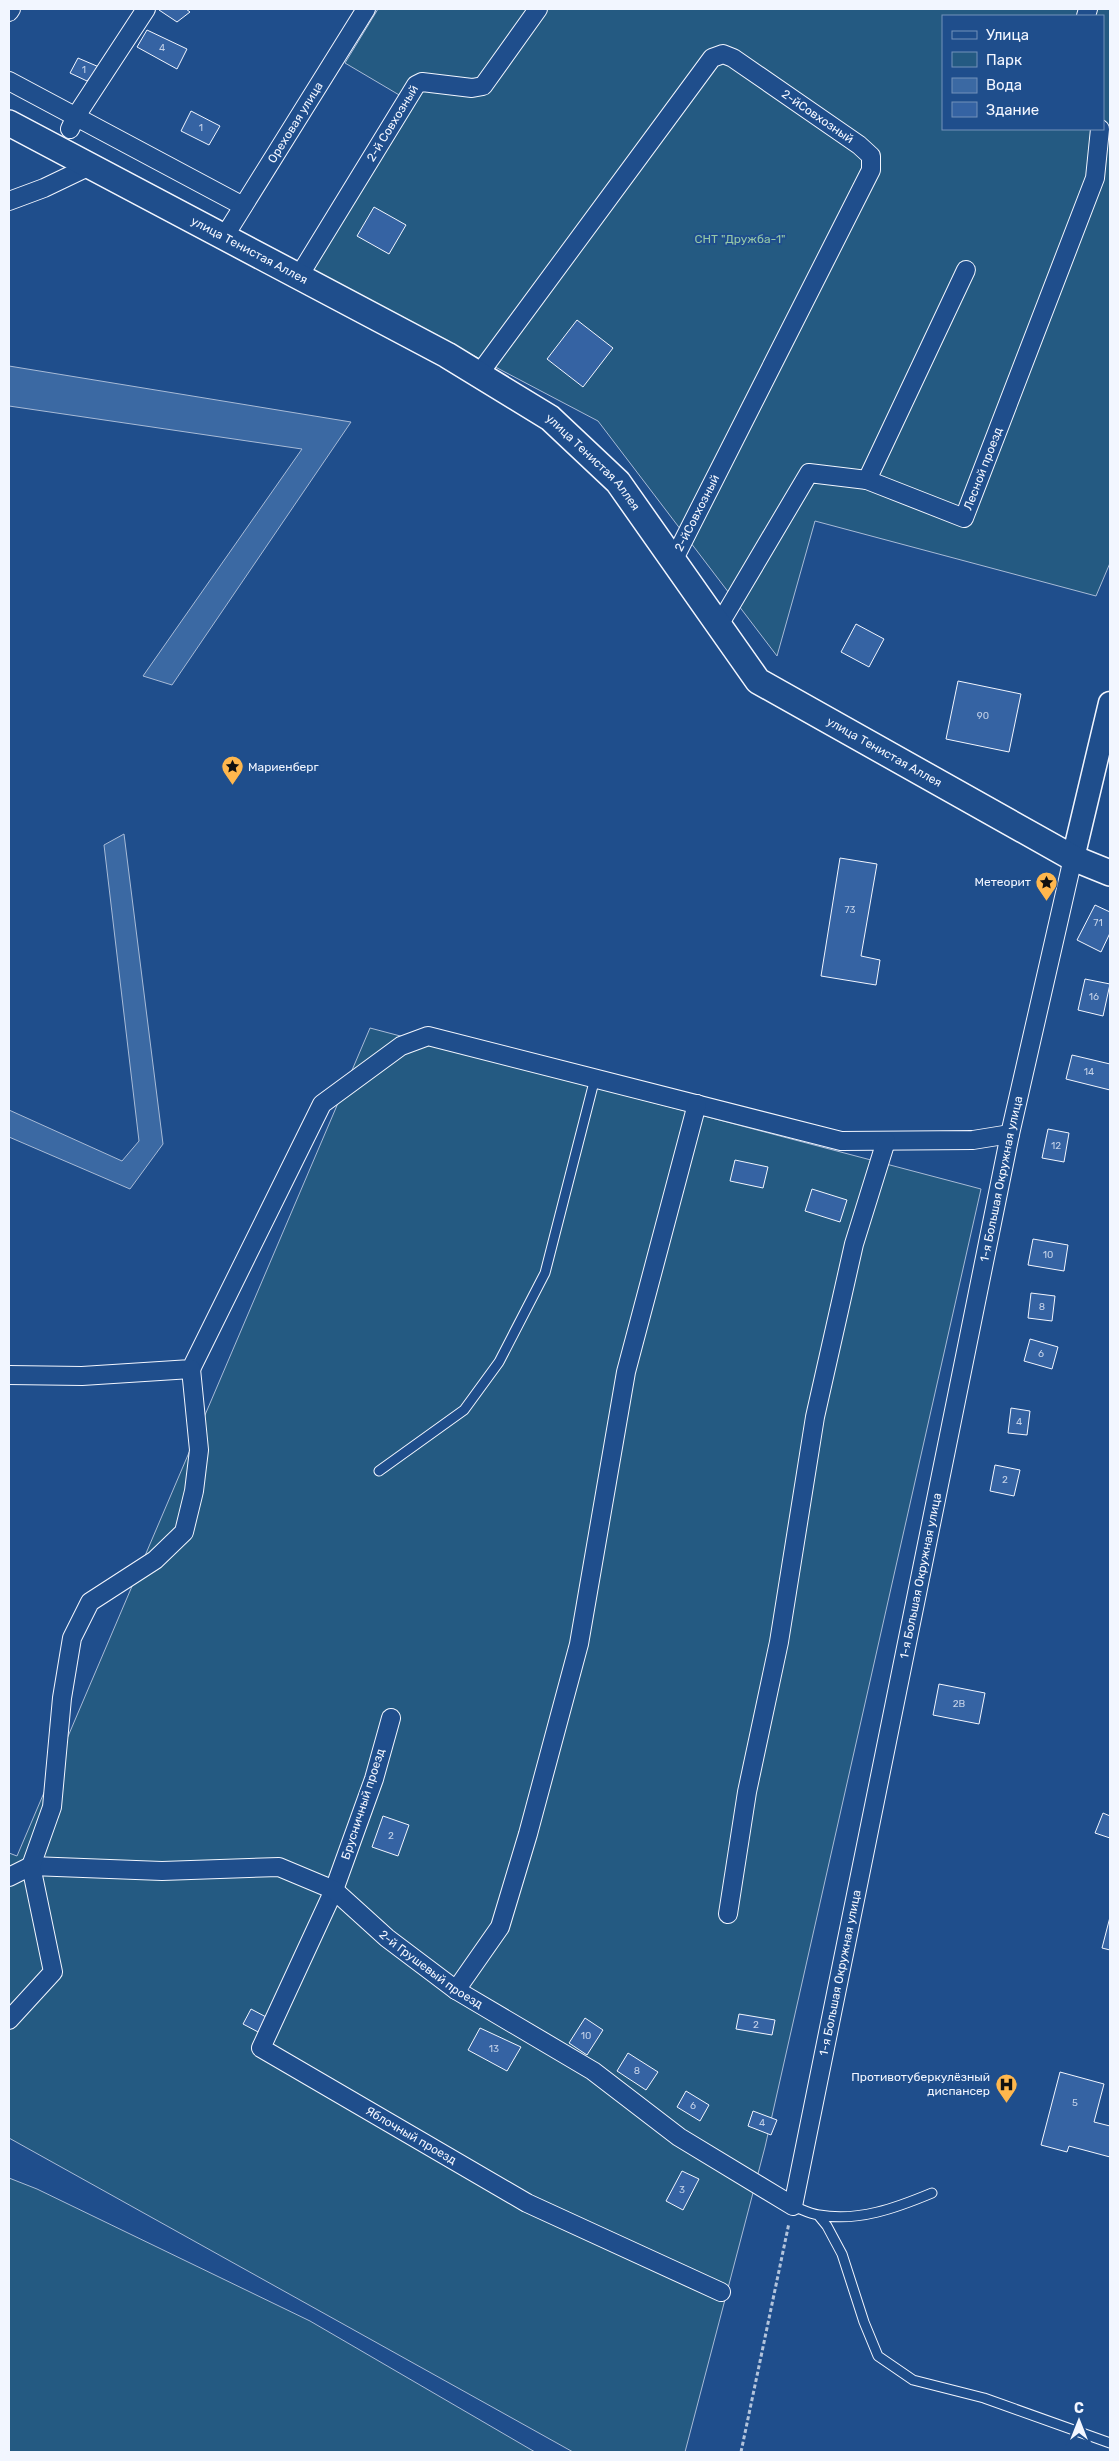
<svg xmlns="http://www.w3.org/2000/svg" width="1119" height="2461" viewBox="0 0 1119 2461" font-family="Rubik,sans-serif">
<rect width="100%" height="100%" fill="#1f4e8c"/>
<path fill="#245a82" stroke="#a8bbd7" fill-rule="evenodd" d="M378,9H1110V563L1096,596L815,521L777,656L598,421L309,269L406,99L345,63ZM943,16H1103V129H943Z
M370,1028L981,1189L765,2147L685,2452H573L9,2138V1853L17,1856Z
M9,2178L37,2189L310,2321L535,2452H9Z"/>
<path fill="#3b69a3" stroke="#a8bbd7" d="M9,366L351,422L172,685L143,676L302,449L9,406Z
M124,834L163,1144L130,1189L9,1137V1110L122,1161L139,1141L104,845Z"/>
<path fill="#3563a3" stroke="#f2f6ff" d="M160,9H186L190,12L177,22L159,10Z
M147,30L187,49L177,69L137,47Z
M78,58L99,67L87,81L70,73Z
M191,111L220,126L209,145L181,131Z
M374,207L406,225L389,254L357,236Z
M577,320L613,348L583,387L547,359Z
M856,624L884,639L869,667L841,652Z
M958,681L1021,694L1009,752L946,739Z
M840,858L877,864L861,956L880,960L876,985L821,976Z
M1095,905L1110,912V933L1101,952L1077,940Z
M1085,979L1110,984L1103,1016L1078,1010Z
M1072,1055L1110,1064V1090L1066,1079Z
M1048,1129L1069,1133L1064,1162L1042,1158Z
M735,1160L768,1167L763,1188L730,1181Z
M812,1189L847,1200L840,1222L805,1211Z
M1033,1239L1068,1245L1064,1271L1028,1265Z
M1031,1293L1055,1296L1052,1321L1028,1318Z
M1030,1339L1058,1347L1052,1369L1024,1361Z
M1011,1408L1030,1411L1027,1435L1008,1433Z
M995,1465L1020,1470L1014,1496L990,1491Z
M939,1684L985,1693L979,1724L933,1715Z
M1103,1813L1110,1816V1838L1095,1833Z
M383,1816L409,1825L398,1856L372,1847Z
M1110,1917V1950L1102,1948Z
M251,2009L268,2018L260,2033L243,2024Z
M739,2014L775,2020L772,2035L736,2029Z
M585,2018L603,2030L587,2055L569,2043Z
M480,2028L521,2047L507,2071L468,2050Z
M628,2053L658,2072L646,2090L617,2071Z
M1060,2072L1104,2084L1094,2122L1110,2126V2157L1069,2146L1067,2152L1041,2145Z
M686,2091L709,2105L700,2121L677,2107Z
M753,2111L777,2120L771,2135L748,2126Z
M682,2171L699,2179L683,2210L666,2201Z"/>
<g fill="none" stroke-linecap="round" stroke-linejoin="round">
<defs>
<path id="service" d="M379,1471L464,1410L499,1362L545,1273L595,1078
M793,2206C801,2209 810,2214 819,2215C858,2222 896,2208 932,2193
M818,2215L827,2226L842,2254L864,2322L878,2356L913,2380L984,2398L1110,2443"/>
<g id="minor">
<path d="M9,12L11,9"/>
<path d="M1086,16L1088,9"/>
<path d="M9,81L243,206"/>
<path d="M70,129L76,116L146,9"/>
<path d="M9,201L44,188L90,166"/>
<path id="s1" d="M224,237L366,9"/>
<path id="s2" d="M299,276L416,85L422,82L472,88L483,86L538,9"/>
<path id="s3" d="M479,374L712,58L723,54L733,58L859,145L871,156V170L673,561"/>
<path d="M867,480L966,270"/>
<path id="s4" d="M719,625L809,473L867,480L964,518L1095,178L1100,129"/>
<path d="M9,1375L82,1376L191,1369L322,1104L401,1046L428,1036L841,1141L973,1140L1010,1134"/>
<path id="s5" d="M391,1718L374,1779L334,1890L261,2048L527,2203L721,2292"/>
<path id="s6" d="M9,1877L31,1866L162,1871L279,1867L334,1890L387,1938L456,1990L593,2071L679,2137L793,2206L1010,1134L1073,858"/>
<path d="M728,1914L747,1792L779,1642L815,1417L854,1244L886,1141"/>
<path d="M456,1990L500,1927L528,1834L579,1644L626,1372L697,1104"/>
<path d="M9,2020L53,1972L31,1866L52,1807L62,1698L72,1638L90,1602L155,1560L184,1532L194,1491L199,1450L191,1369"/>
</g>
<path id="tertiary" d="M1073,858L1110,703"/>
<g id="secondary">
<path id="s7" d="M9,123L447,355L550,418L618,482L758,681L1073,858L1110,873"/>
</g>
</defs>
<use href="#service" stroke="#f2f6ff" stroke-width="11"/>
<use href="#minor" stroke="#f2f6ff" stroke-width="20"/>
<use href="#tertiary" stroke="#f2f6ff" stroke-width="25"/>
<use href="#secondary" stroke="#f2f6ff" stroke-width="28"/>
<path stroke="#b3c4dc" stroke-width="3" stroke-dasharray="4 2.5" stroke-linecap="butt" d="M741,2452L789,2223"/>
<use href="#service" stroke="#1f4e8c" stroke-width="9"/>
<use href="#minor" stroke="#1f4e8c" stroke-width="18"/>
<use href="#tertiary" stroke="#1f4e8c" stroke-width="22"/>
<use href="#secondary" stroke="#1f4e8c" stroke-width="25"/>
</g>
<defs>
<symbol id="sight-pin" viewBox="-11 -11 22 30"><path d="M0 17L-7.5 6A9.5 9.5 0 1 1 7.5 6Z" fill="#ffb74d" stroke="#1f4e8c"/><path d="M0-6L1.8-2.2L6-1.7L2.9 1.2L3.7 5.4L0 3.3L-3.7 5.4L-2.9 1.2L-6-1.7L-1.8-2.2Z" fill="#111"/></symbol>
<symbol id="hospital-pin" viewBox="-11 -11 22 30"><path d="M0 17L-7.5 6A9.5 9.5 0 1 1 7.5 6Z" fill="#ffb74d" stroke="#1f4e8c"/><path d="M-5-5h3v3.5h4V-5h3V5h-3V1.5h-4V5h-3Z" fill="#111"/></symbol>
</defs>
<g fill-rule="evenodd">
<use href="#sight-pin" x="220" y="754" width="25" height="34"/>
<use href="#sight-pin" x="1034" y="870" width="25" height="34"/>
<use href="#hospital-pin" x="994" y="2072" width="25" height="34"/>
</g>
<g text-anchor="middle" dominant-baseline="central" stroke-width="4" stroke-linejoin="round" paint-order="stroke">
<g font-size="10" fill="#c3d1e8">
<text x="162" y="48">4</text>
<text x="84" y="70">1</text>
<text x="201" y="128">1</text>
<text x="983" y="716">90</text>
<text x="850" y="910">73</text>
<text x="1098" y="923">71</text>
<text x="1094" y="997">16</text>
<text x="1089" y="1072">14</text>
<text x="1056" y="1146">12</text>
<text x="1048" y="1255">10</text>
<text x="1042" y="1307">8</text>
<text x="1041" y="1354">6</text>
<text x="1019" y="1422">4</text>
<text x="1005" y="1480">2</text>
<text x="959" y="1704">2В</text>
<text x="391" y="1836">2</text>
<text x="756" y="2025">2</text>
<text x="586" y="2036">10</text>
<text x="494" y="2049">13</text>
<text x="637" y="2071">8</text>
<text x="1075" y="2103">5</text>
<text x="693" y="2106">6</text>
<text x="762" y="2123">4</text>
<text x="682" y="2190">3</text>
</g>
<g font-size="12" fill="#f2f6ff" stroke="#1f4e8c">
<text stroke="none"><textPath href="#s3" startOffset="518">2-йСовхозный</textPath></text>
<text stroke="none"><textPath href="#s1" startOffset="135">Ореховая улица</textPath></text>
<text stroke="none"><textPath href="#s2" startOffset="179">2-й Совхозный</textPath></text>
<text stroke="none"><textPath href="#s7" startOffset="272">улица Тенистая Аллея</textPath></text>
<text stroke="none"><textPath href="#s7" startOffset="678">улица Тенистая Аллея</textPath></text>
<text stroke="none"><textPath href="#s4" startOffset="392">Лесной проезд</textPath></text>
<text transform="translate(697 513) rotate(-63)">2-йСовхозный</text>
<text stroke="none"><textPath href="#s7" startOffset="1098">улица Тенистая Аллея</textPath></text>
<text stroke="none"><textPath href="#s6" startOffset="1939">1-я Большая Окружная улица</textPath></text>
<text stroke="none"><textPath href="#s6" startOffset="1534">1-я Большая Окружная улица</textPath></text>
<text transform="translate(363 1804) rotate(-72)">Брусничный проезд</text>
<text stroke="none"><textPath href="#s6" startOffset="458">2-й Грушевый проезд</textPath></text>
<text stroke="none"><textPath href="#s6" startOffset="1129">1-я Большая Окружная улица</textPath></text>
<text stroke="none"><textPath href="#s5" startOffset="529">Яблочный проезд</textPath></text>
</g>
<g font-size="12" fill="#97c8a6" stroke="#1f4e8c">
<text x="740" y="239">СНТ "Дружба-1"</text>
</g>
<g font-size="12" fill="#f2f6ff" stroke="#1f4e8c" text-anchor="end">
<text x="248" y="767" text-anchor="start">Мариенберг</text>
<text x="1031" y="882">Метеорит</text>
<text x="990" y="2077">Противотуберкулёзный<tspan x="990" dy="14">диспансер</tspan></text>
</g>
</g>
<rect width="1119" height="2461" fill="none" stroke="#f2f6ff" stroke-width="20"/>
<rect x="942" y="15" width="162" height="115" fill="#1f4e8c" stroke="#7391ba"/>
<rect x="952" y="31" width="25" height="8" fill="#1f4e8c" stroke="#7391ba"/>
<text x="986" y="40" font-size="15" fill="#f2f6ff">Улица</text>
<rect x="952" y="52" width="25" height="15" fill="#245a82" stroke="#7391ba"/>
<text x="986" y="65" font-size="15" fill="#f2f6ff">Парк</text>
<rect x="952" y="78" width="25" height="15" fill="#3b69a3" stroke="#7391ba"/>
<text x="986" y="90" font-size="15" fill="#f2f6ff">Вода</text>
<rect x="952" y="102" width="25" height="15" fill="#3563a3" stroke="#7391ba"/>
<text x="986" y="115" font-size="15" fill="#f2f6ff">Здание</text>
<g transform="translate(1079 2421)" stroke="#1f4e8c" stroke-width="4" paint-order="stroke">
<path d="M0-4L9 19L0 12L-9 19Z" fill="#f2f6ff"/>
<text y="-8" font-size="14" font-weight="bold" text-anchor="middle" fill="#f2f6ff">С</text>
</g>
</svg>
